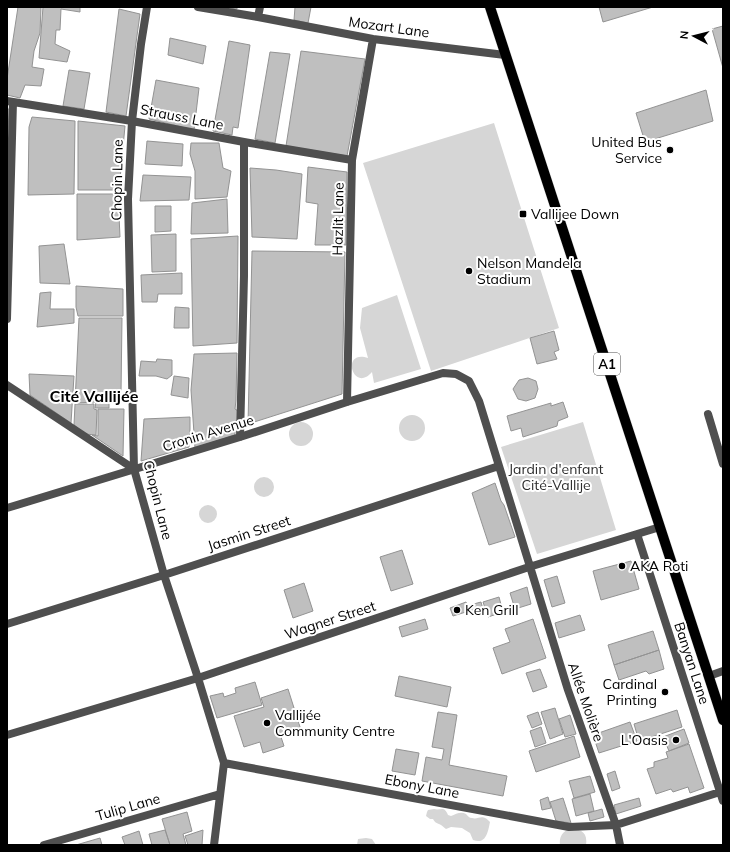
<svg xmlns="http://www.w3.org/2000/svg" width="730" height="852" viewBox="0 0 730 852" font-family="Mulish,sans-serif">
<rect width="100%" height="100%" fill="#fff"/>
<path fill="#d6d6d6" d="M494,123L559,328L431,371L363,163Z
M397,295L421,369L374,383L372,372C353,394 340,349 368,358L360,328L362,308Z
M399 428a13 13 0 1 1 26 0a13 13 0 1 1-26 0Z
M583,422L616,530L537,554L501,447Z
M289 434a12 12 0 1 1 24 0a12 12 0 1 1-24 0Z
M254 487a10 10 0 1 1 20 0a10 10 0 1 1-20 0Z
M199 514a9 9 0 1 1 18 0a9 9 0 1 1-18 0Z
M434,809C441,811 444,805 448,815L451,816C456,814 461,811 466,814C468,816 469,818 472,818C479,820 482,813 490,822C488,832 486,845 473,840L470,833L465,830L462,828L451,827L446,829C444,828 443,826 441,825C437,823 435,823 433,819H430L426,816L427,812L428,810Z
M568,829C580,829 588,831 586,845H560C559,837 562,833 568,829Z
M366,838L372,839L376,845H357L358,839Z"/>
<path fill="#bfbfbf" stroke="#939393" d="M18,7H41L40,33L34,51L32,67L44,69L41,86L25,85L20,98L7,95V79Z
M43,7H80V12L61,9L60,30H56L55,44L70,51L67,62L39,58Z
M221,7H237V9Z
M295,7H311L308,23L294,20Z
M599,7H653L603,22Z
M119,9L140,14L126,116L106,112Z
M723,26V68L712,29Z
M170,38L206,46L203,64L168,55Z
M229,41L250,45L238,128L233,127L232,135L213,131Z
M301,51L365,59L347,156L286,146Z
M270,52L290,54L275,143L255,139Z
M69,70L90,73L84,109L63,106Z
M156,80L199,88L194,130L149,119Z
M706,90L713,121L645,142L636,113Z
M7,109H9L7,158Z
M32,117L75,121L74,194L28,195L29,127Z
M78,121L125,126L119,190H78Z
M147,141L183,144L182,166L145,164Z
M191,143H219L223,168L231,171L227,197L195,199V171L190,154Z
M308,167L347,172L346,245H315L318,204L306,202Z
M250,168L276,170L302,174L297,239L252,237Z
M143,175L191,177L189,200L140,201Z
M77,194H118L120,237L77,240Z
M227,199L228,233L191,234L192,203Z
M155,206H171V231L155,232Z
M176,234V271L152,272L151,235Z
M238,236L237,343L193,346L191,239Z
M64,244L70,284L40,283L39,246Z
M252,251L345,252L342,394L248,424Z
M182,273V294H158L157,302H142L141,275Z
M76,286L123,289V316H78L76,307Z
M51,292L50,309H74V323L37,327L40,293Z
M175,307L189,308V328H174Z
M79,318H122L121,393H109V408H95L96,402L75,403Z
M554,331L559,350L554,352L557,359L537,364L530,338Z
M237,353L236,400L235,409L238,411V420L235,421V435L195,448L191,390L194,354Z
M157,359L172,360V375L167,379L156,376H139L141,361L156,362Z
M29,374L74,376L71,423L30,395Z
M174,376L189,378L188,398L171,395Z
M528,378L536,381L538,389L535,398L526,401L518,399L513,389L519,380Z
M563,402L568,417L558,421L557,426L523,437L521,428L511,431L507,416L551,403V406Z
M75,404H94V409L97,410L96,435L85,434L74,425Z
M98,409H124L123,456L92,435L98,436Z
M190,417V429L189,447L141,461L144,419Z
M495,483L501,501L504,505L515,537L489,545L472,493Z
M402,550L413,584L391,591L380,557Z
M631,561L639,589L601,600L593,571Z
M557,576L565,603L552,607L544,580Z
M304,583L313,611L293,618L284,590Z
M527,587L531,604L515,609L510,593Z
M499,597L503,612L488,617L483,602Z
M466,602L469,611L453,616L450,608Z
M481,602L484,613L473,616L470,605Z
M580,615L585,630L559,638L555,623Z
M425,619L428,629L402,637L399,627Z
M533,619L546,658L502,674L493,648L510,642L505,629Z
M653,631L659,650L614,665L608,645Z
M659,650L664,669L649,674L646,671L619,680L614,665Z
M540,669L547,687L533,692L526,673Z
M399,676L451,687L447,707L395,696Z
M255,682L262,705L217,718L210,696L223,693L224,697L236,693L235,688Z
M288,689L301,730L281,737L284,746L263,753L260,742L244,747L234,716L264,707L261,698Z
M555,708L563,734L550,739L541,712Z
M677,710L682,727L639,741L634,724Z
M438,712L457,715L449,765L507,776L503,796L422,781L426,757L442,760L444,749L432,747Z
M538,712L542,724L532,728L527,716Z
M570,715L576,734L565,737L559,719Z
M630,722L637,741L599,753L593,735Z
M541,727L546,743L535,747L530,731Z
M684,729L689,743L669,751L663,737Z
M574,736L580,757L536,772L529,751Z
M689,744L704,788L690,793L688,787L673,792L671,789L656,794L647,769L654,767V762L668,758L666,752Z
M396,749L419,753L415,775L392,771Z
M615,771L620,788L612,791L607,774Z
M590,776L595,792L574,798L569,781Z
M590,794L594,811L576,816L572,799Z
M548,797L551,808L542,810L540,800Z
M563,798L571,823L556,821L550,802Z
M639,798L641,806L616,814L614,805Z
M602,809L604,817L590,821L588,813Z
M187,812L192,831L183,834L186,845H170L162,819Z
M165,830L170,845H152L149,834Z
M203,830L202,845H188L185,836Z
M139,831L143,845H125L122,837Z
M100,838L102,845H76Z"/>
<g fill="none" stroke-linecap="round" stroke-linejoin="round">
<defs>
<path id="primary" d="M490,7L723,720"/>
</defs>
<use href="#primary" stroke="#dbdbdb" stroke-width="11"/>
<path stroke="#4f4f4f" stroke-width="8" d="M708,414L723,464
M709,676L723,671"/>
<path stroke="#4f4f4f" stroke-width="8" d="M147,7L141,44L132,121L128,199L134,469L164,575L198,678L224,763L214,845
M198,7L258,17L373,39L505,55
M258,17L260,7
M7,101L132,121L244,142L352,160
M7,319L13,102
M7,385L134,469
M347,402L352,160L373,39
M240,437L244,276V142
M7,508L240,437L347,402L443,373L456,374L469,381L479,401L568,690L616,825L620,845
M637,534L723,801
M7,624L164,575L499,466
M7,735L198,678L529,567L660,527
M224,763L569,827L616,825L720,792
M44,845L220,794"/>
<use href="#primary" stroke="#000" stroke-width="10"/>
</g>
<g fill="#000" stroke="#fff" stroke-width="1.5">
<circle cx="670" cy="150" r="4"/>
<rect x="519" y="210" width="8" height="8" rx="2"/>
<circle cx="469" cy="271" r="4"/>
<circle cx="622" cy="566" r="4"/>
<circle cx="457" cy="610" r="4"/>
<circle cx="665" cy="692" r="4"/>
<circle cx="267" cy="723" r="4"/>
<circle cx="676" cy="740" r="4"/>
</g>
<g text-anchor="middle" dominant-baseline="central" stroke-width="4" stroke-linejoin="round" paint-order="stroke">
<rect fill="#fff" stroke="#4c4c4c" stroke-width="1" x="594" y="353" width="26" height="22" rx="3"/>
<g font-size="13" font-weight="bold" fill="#000">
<text x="607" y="364">A1</text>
</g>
<g font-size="14" fill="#000" stroke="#fff">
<text transform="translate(389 27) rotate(8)">Mozart Lane</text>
<text transform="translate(182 117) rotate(11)">Strauss Lane</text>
<text transform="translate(117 180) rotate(-89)">Chopin Lane</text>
<text transform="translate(338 219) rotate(-89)">Hazlit Lane</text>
<text transform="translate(208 433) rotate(-17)">Cronin Avenue</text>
<text transform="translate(158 500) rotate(76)">Chopin Lane</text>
<text transform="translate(249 533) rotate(-18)">Jasmin Street</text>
<text transform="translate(330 620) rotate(-18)">Wagner Street</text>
<text transform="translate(692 663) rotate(72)">Banyan Lane</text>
<text transform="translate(586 702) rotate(71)">Allée Molière</text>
<text transform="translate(422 786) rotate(11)">Ebony Lane</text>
<text transform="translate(128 807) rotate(-16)">Tulip Lane</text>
</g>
<g font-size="14" fill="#000" stroke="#fff" text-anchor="start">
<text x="662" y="142" text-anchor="end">United Bus<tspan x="662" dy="16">Service</tspan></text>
<text x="531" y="214">Vallijee Down</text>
<text x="477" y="263">Nelson Mandela<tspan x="477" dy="16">Stadium</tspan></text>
<text x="630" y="566">AKA Roti</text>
<text x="465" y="610">Ken Grill</text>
<text x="657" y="684" text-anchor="end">Cardinal<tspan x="657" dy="16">Printing</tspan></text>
<text x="275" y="715">Vallijée<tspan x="275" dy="16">Community Centre</tspan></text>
<text x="668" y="740" text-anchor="end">L'Oasis</text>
</g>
<g font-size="14" fill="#2d2d2d" stroke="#fff">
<text x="556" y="469">Jardin d'enfant<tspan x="556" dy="16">Cité-Vallije</tspan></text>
</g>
<g font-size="16" font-weight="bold" fill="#000" stroke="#fff">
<text x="94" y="396">Cité Vallijée</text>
</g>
</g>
<rect width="730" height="852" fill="none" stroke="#000000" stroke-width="16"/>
<g transform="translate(694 36) rotate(277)" stroke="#ffffff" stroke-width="3" paint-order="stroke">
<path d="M0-3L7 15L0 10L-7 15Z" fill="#000000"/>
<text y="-6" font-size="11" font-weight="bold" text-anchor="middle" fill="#000000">N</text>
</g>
</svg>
